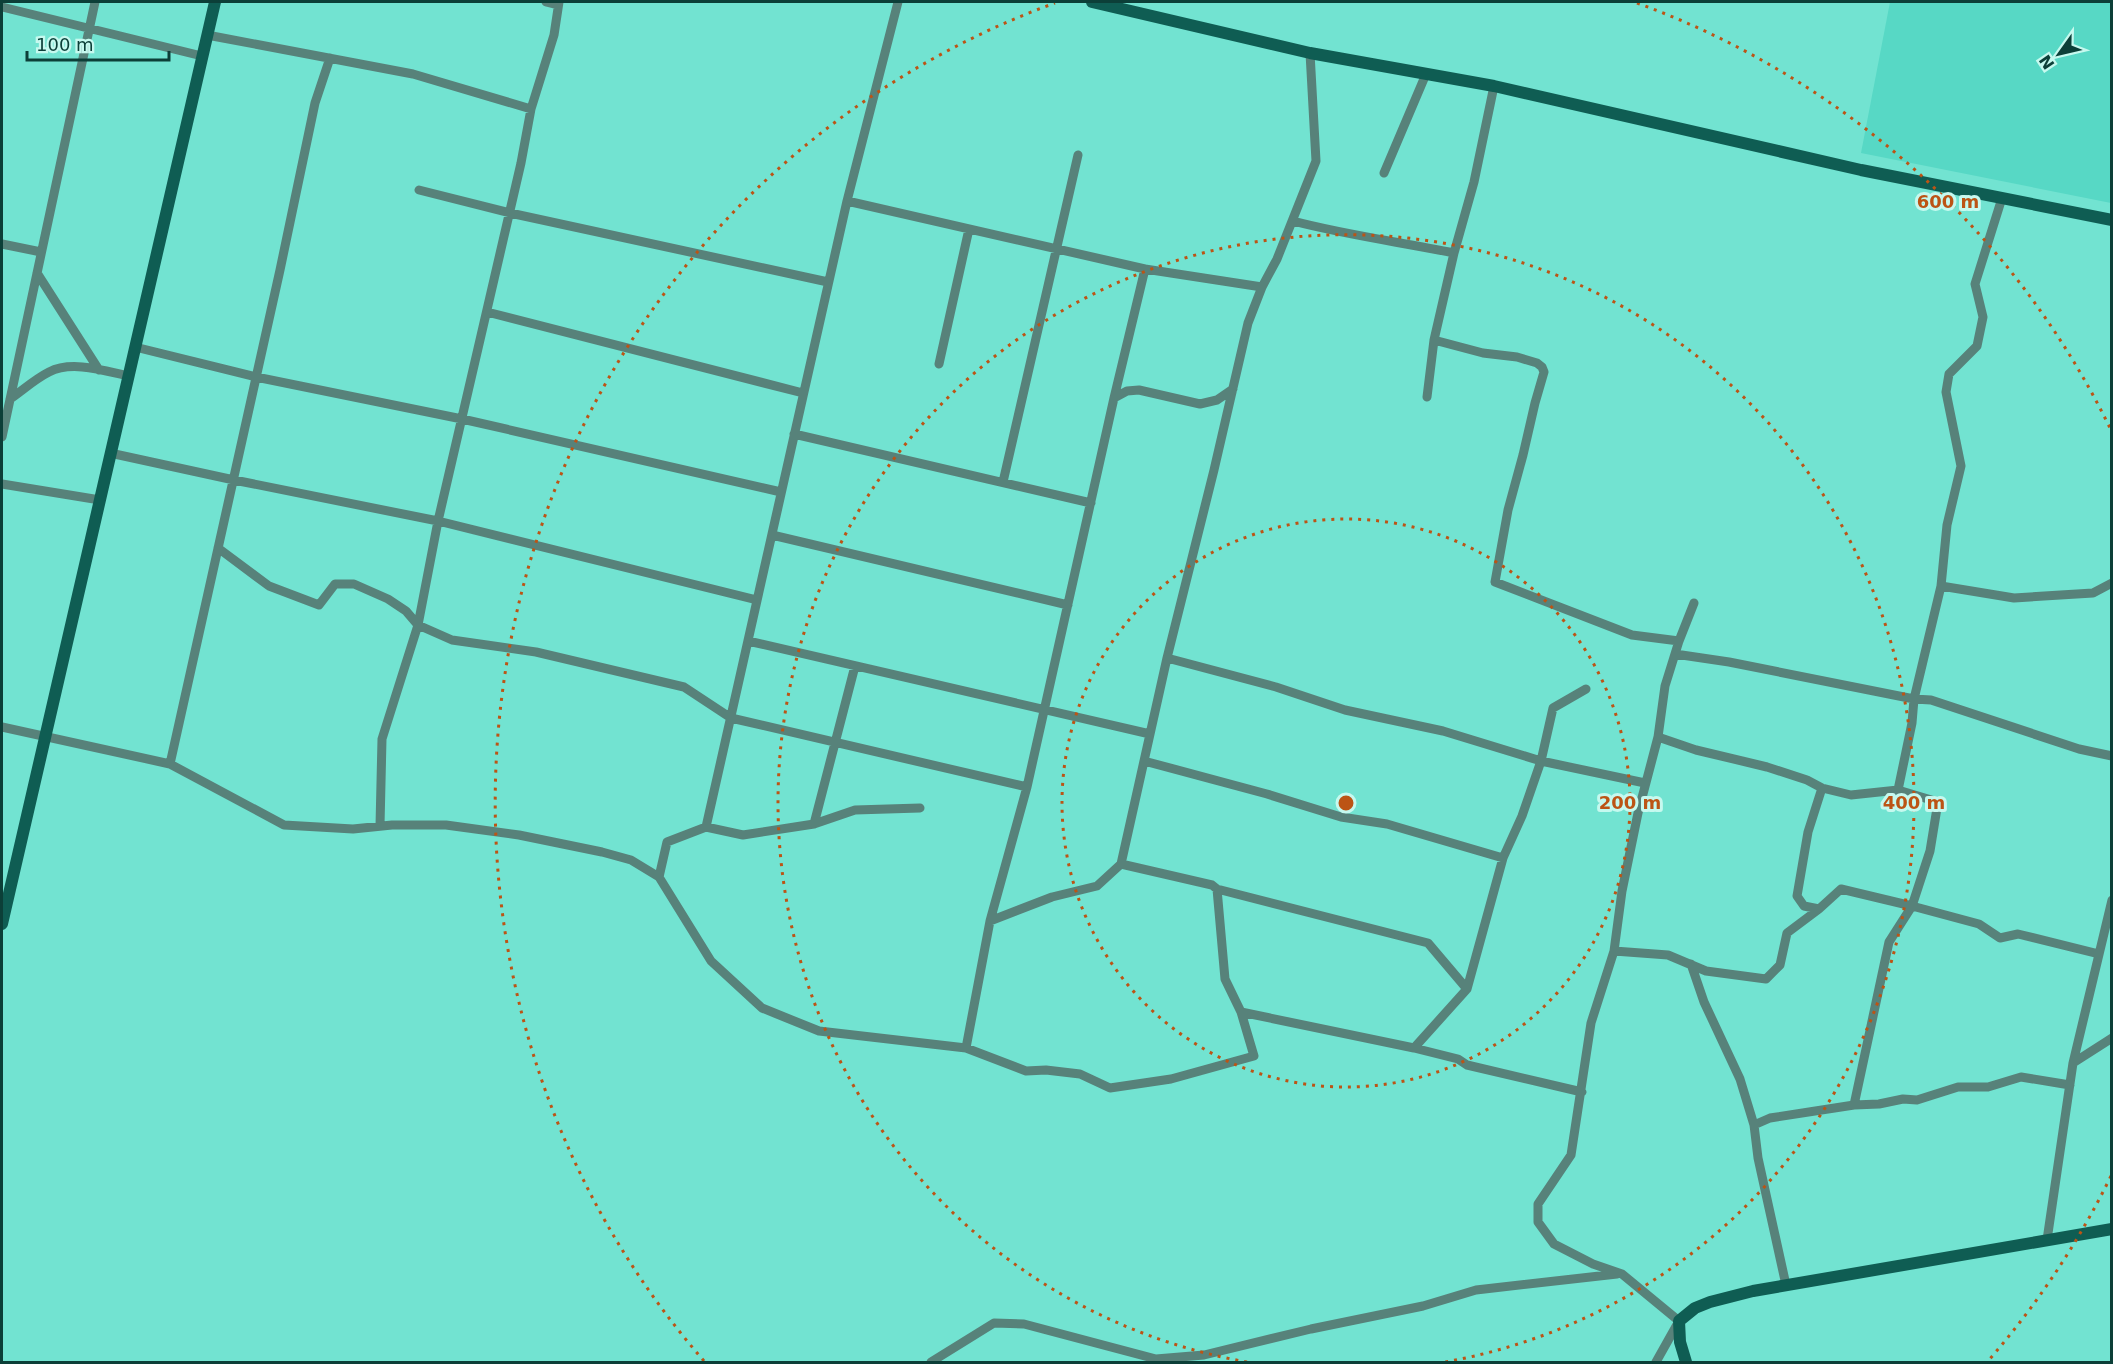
<svg xmlns="http://www.w3.org/2000/svg" width="2113" height="1364" viewBox="0 0 2113 1364" font-family="'DejaVu Sans',sans-serif">
<rect width="100%" height="100%" fill="#72e3d1"/>
<path fill="#57d8c5" d="M1890,2H2111V203L1861,153Z"/>
<g fill="none" stroke-linecap="round" stroke-linejoin="round">
<path stroke="#57827a" stroke-width="9" d="M546,2L558,5
M2,7L202,56
M207,35L413,74L531,109
M1384,173L1426,74
M419,190L510,213L828,282
M2002,198L1975,284L1983,317L1977,346L1949,374L1946,392L1961,466L1947,525L1941,586L1914,699L1912,723L1898,790L1938,802L1930,851L1912,906L1979,924L2000,938L2018,934L2099,954
M847,201L1145,269L1262,287
M1293,221C1346,235 1400,242 1454,253
M2,244L41,252
M37,273L99,370
M487,312L803,393
M1434,340L1483,353L1517,357L1537,363L1542,367L1544,372L1535,403L1523,455L1508,510L1495,582L1632,635L1679,641
M135,347L256,377L462,419L781,492
M939,364L969,229
M1427,397L1434,340L1454,253L1474,182L1494,86
M1114,398L1127,391L1139,390L1200,404L1217,400L1233,389
M10,399C23,390 35,379 49,372C72,360 105,371 128,376
M794,434L1091,503
M2,437L95,2
M110,453L234,480L438,521L757,600
M1003,482L1078,155
M2,484L100,500
M772,535L1068,605
M218,548L269,586L319,605L335,584H354L388,599L406,611L418,625L452,640L536,652L684,687L731,718L1027,787
M1941,586L2014,598L2093,593L2112,583
M748,641L1150,734
M1675,654L1729,662L1914,699L1931,700L2079,749L2112,756
M1167,658L1276,687L1345,710L1443,731L1541,761L1645,783
M2,727L170,764L284,825L353,829L392,825H446L519,835L602,852L631,860L659,877L711,961L762,1008L819,1031L966,1048L1026,1071L1046,1070L1080,1074L1110,1088L1171,1079L1254,1056L1241,1012L1414,1048L1458,1059L1467,1065L1582,1092
M1658,737L1696,750L1767,767L1807,780L1822,788L1851,795L1898,790
M1144,761L1267,794L1341,817L1387,824L1503,858
M170,764L280,270L315,103L330,58
M814,824L855,666
M380,826L382,739L418,625L438,521L521,163L531,109L554,35L559,2
M706,827L847,201L898,2
M1121,864L1212,885L1217,889L1428,943L1467,989
M659,877L667,842L706,827L743,835L814,824L855,810L920,808
M1217,889L1225,979L1241,1012
M1819,909L1841,889L1912,906L1889,942L1854,1105
M990,921L1052,897L1097,886L1121,864L1167,658L1214,470L1248,323L1262,287L1277,259L1316,161L1310,53
M1614,951L1668,955L1706,971L1766,979L1780,965L1787,933L1819,909L1804,906L1797,896L1808,832L1822,788
M1691,964L1704,1002L1740,1079L1754,1125L1758,1158L1786,1285
M966,1048L990,921L1027,787L1114,398L1145,269
M1414,1048L1467,989L1503,858L1522,816L1541,761L1553,708L1586,689
M2073,1063L2112,1038
M1754,1125L1770,1118L1854,1105L1879,1104L1903,1099L1917,1100L1958,1087H1988L2021,1077L2070,1085
M2047,1240L2073,1063L2112,900
M931,1362L994,1323L1024,1324L1156,1359L1204,1355L1311,1329L1423,1306L1476,1290L1617,1274
M1656,1362L1679,1321L1622,1274L1593,1264L1554,1244L1538,1222V1204L1571,1155L1591,1023L1614,951L1622,891L1638,813L1658,737L1665,686L1679,641L1694,603"/>
<path stroke="#0f5d53" stroke-width="12" d="M1092,2L1310,53L1494,86L1861,170L2112,220
M2,924L215,2
M1686,1362L1680,1342L1679,1321L1695,1308L1710,1302L1753,1291L2112,1229"/>
</g>
<g fill="none" stroke="#bc5415" stroke-width="3" stroke-dasharray="3 6">
<circle cx="1346" cy="803" r="284"/>
<path d="M1247 1362A568 568 0 1 1 1445 1362"/>
<path d="M2111 1176A851 851 0 0 1 1988 1361M704 1361A851 851 0 0 1 1055 3M1637 3A851 851 0 0 1 2111 430"/>
</g>
<circle cx="1346" cy="803" r="9" fill="#bc5415" stroke="#c6f9ef" stroke-width="3"/>
<g font-size="18" text-anchor="middle" font-weight="bold" fill="#bc5415" stroke="#c6f9ef" stroke-width="6" stroke-linejoin="round" paint-order="stroke">
<text x="1948" y="208">600 m</text>
<text x="1630" y="809">200 m</text>
<text x="1914" y="809">400 m</text>
</g>
<rect width="2113" height="1364" fill="none" stroke="#0c3f38" stroke-width="6"/>
<g transform="translate(2059 54) rotate(236)" stroke="#c6f9ef" stroke-width="4.5" paint-order="stroke">
<path d="M0-4.5L10 22L0 15L-10 22Z" fill="#0c3f38"/>
<text y="-9" font-size="16" font-weight="bold" text-anchor="middle" fill="#0c3f38">N</text>
</g>
<path d="M27 51v9h142v-9" fill="none" stroke="#0c3f38" stroke-width="3"/>
<text x="36" y="51" font-size="18" fill="#0c3f38" stroke="#c6f9ef" stroke-width="4.5" paint-order="stroke">100 m</text>
</svg>
